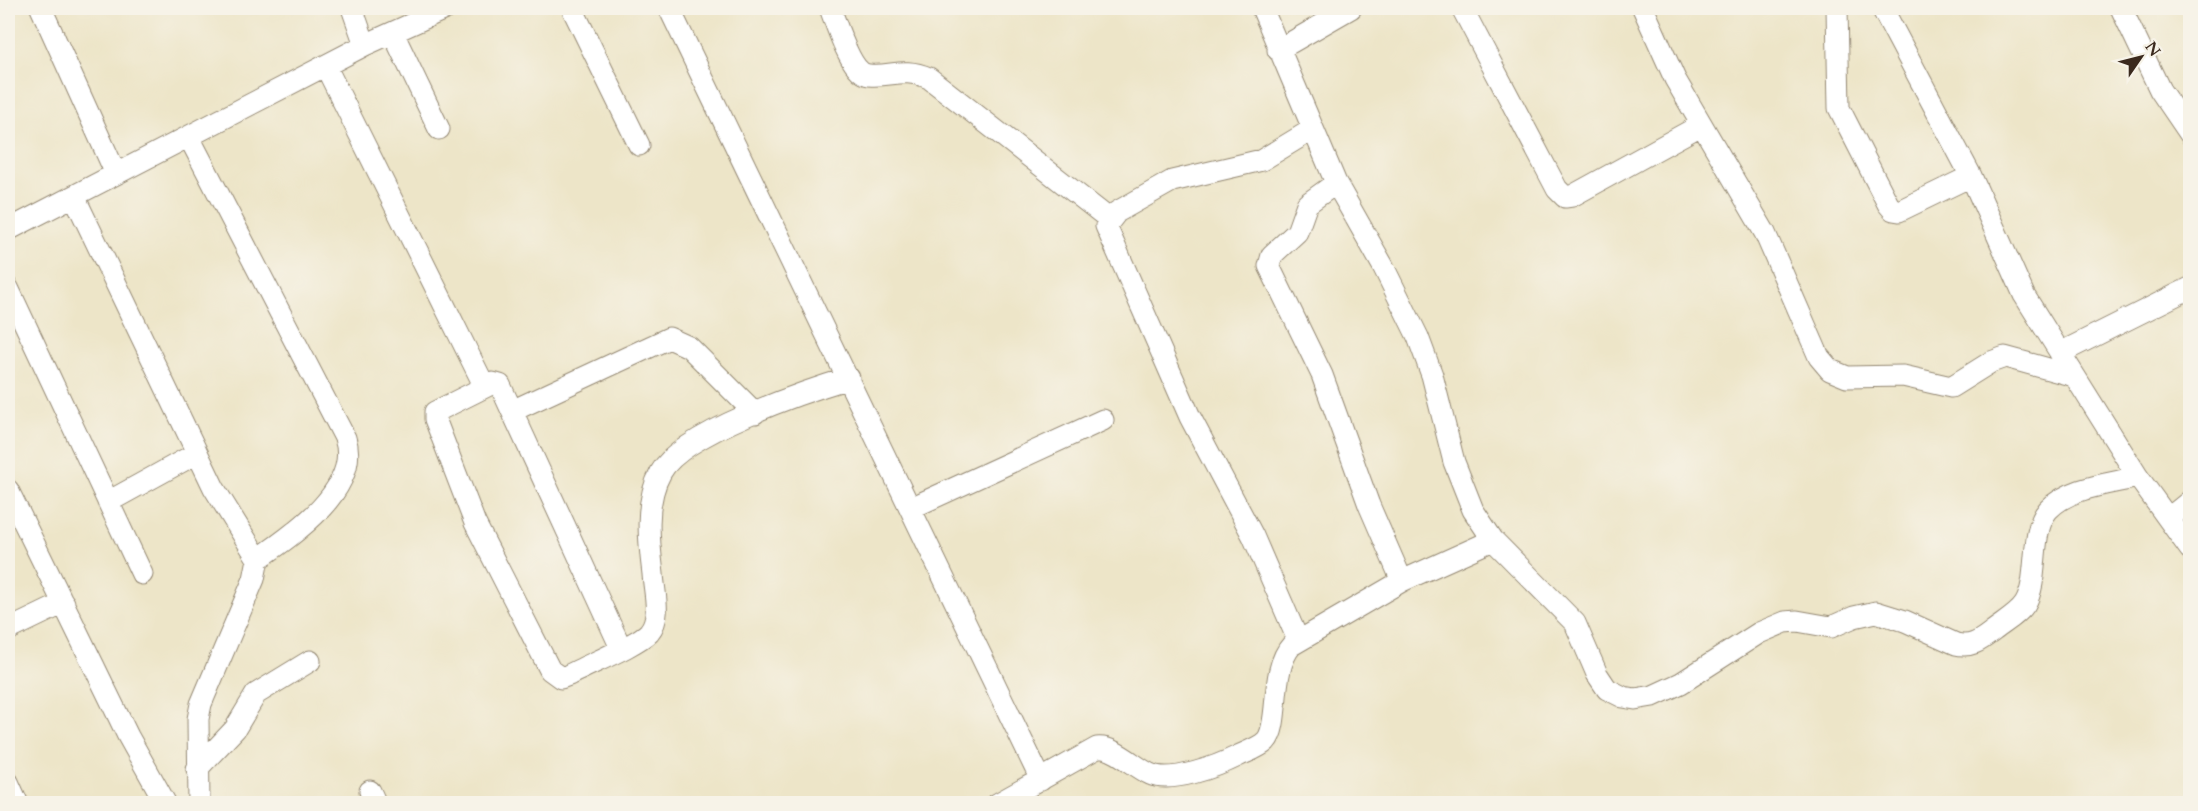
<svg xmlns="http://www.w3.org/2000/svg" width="2198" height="811" viewBox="0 0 2198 811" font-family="Cardo,serif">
<rect width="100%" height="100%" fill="#f7f3e8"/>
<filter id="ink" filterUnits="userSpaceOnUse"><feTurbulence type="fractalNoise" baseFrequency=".0167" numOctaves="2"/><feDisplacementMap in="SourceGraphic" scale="12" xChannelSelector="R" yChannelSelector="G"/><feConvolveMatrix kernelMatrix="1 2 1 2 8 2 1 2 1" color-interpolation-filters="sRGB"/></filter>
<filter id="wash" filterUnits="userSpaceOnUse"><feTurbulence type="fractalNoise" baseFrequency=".008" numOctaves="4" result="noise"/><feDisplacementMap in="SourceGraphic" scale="24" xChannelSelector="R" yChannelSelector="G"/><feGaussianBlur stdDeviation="1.35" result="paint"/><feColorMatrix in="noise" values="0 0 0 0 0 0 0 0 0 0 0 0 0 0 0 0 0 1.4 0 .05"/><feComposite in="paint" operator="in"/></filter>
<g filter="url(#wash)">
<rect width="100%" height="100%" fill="#ede5c8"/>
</g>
<g filter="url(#ink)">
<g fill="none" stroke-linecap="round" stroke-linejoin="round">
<defs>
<path id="minor" d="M41,8L116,174
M352,8L365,45
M572,8L639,145
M669,8L1041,780
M830,8C836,23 851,74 869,75C893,77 902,67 929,78L1109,219
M1262,8L1336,183L1383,266L1418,337L1432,375L1454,462L1473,510L1493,540L1575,623L1597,674L1607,689L1623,697L1635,699L1653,696L1681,683L1759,633L1785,622L1797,621L1831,627L1854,617L1876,612L1905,621L1956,644C1972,648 1981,640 1993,631C2003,623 2018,615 2025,604C2040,579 2029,532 2048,510C2069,487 2110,484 2138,477
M1462,8L1557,189L1565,197L1572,196L1701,125
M1643,8L1675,79L1765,233L1819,357L1830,370L1847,377L1903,376L1951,387L1991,362L2005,357L2074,376
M1837,8L1839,108L1888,204L1893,210L1899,211L1971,176
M1882,8L1971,176L2024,295L2138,477L2190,549
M2121,8L2160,90L2190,134
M393,33L439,129
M1278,50L1351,8
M326,67L485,387
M189,137L345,438C362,488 293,535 258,559
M1336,183L1307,204L1297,232L1272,255L1269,266L1322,375L1369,505L1402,581
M74,196L214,488L258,559L254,579L201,704L198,719L199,804
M8,230L365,45L447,8
M8,288L142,574
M2060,353L2190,288
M512,411L669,338L689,347L755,413
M8,490L128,736L166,804
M108,502L197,453
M911,508L1103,420
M2169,518L2190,501
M8,630L64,603
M1298,640L1253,536L1190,417L1106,226L1117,212L1172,181L1262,160L1313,129
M621,648L500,385L493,383L435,412V419L475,523L550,670L561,678L569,675C587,665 637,645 649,632C662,617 654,592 653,574C649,542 644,502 661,472C682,433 806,391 849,378
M197,769L235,729L256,694L310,661
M8,782L18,804
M370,791L376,804
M997,804L1097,748C1115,746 1134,767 1150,774C1171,784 1218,766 1238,756C1246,752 1259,748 1266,741C1281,725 1269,670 1292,645L1402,581L1493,540"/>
</defs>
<use href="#minor" stroke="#948873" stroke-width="23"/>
<use href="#minor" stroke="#fff" stroke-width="21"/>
</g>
</g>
<rect width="2198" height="811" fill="none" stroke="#f7f3e8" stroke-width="30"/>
<g transform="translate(2141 57) rotate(55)" stroke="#f7f3e8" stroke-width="4.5" paint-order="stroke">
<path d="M0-4.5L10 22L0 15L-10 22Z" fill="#3b2a1e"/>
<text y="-9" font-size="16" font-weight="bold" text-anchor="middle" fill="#3b2a1e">N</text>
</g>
</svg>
